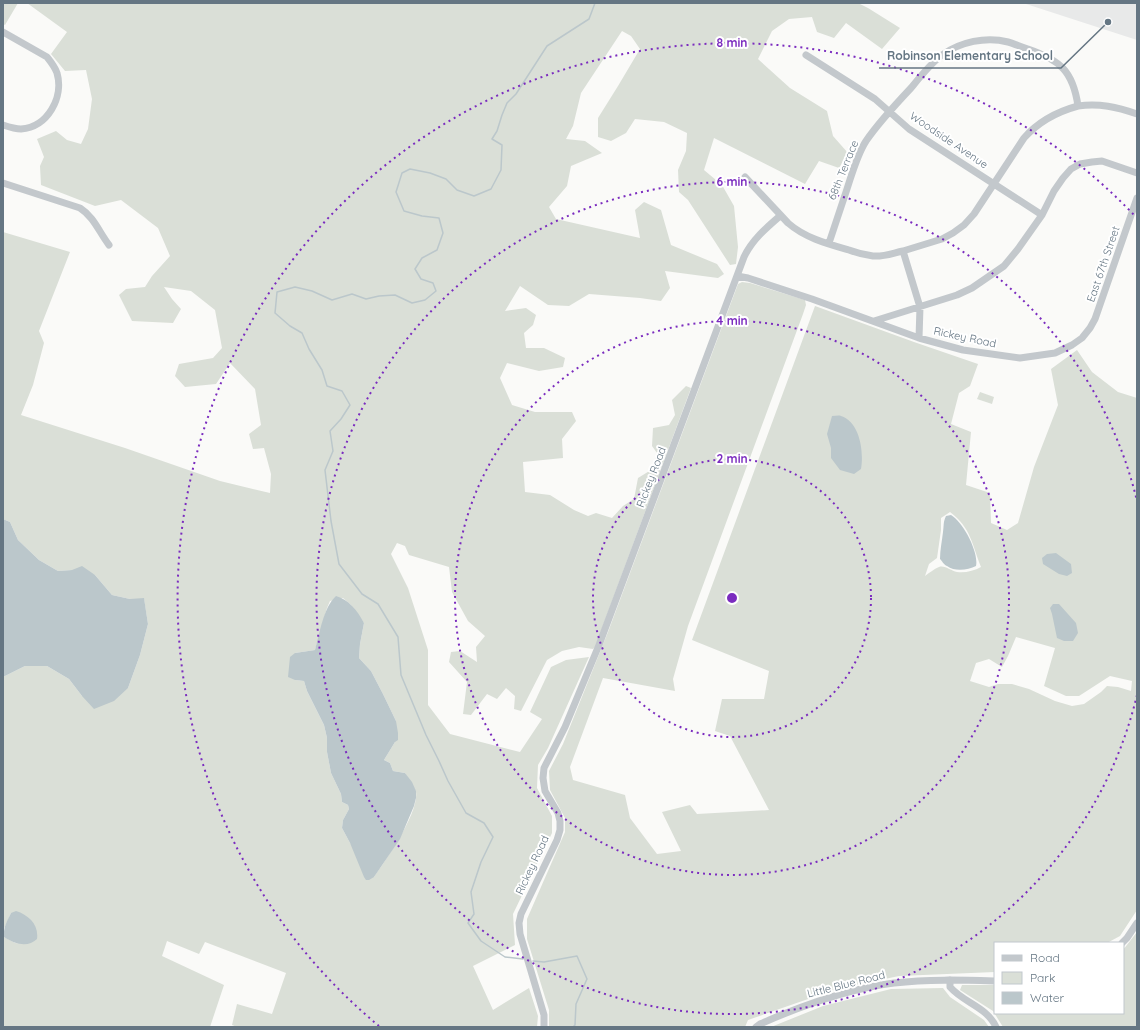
<svg xmlns="http://www.w3.org/2000/svg" width="1140" height="1030" viewBox="0 0 1140 1030" font-family="Quicksand,sans-serif">
<rect width="100%" height="100%" fill="#fafaf8"/>
<path fill="#e8e9e9" d="M1023,3H1137V40Z"/>
<path fill="#dadfd7" fill-rule="evenodd" d="M3,3H18L5,25L3,24Z
M27,3H858L868,8L900,28L882,49L846,23L834,38L817,32L812,17L789,19L772,31L758,59L790,88L827,111L833,136L848,153L839,168L819,161L805,184L714,138L704,170L722,185L734,206L738,247L736,264L730,265L688,200L679,192L678,170L686,151L687,133L664,122L635,119L626,133L611,141L598,137V118L618,86L640,49L631,36L622,31L581,93L573,126L566,139L585,141L602,153L571,166L567,186L549,207L556,219L640,238L635,210L644,202L661,210L671,245L717,264L724,274L718,278L665,271L670,288L661,301L640,298L589,294L569,306L548,305L520,286L505,311L526,308L536,315L533,325L524,333L526,348H544L565,358L563,367L539,371L507,363L500,378L512,405L535,412H572L576,421L562,439L563,458L523,462L525,492L550,495L574,510L588,516L596,513L612,518L623,506L634,499L638,478L651,470L657,453L652,446L653,428L669,425L675,415L672,400L686,386L691,388L595,647L593,649L579,647L562,651L547,660L521,711L514,709L515,696L506,688L497,699L487,694L471,715L463,714L467,682L449,662L451,652L460,651L477,662L476,647L485,636L468,621L452,592L449,567L409,555L405,546L397,543L391,554L408,588L428,650V705L450,734L520,752L542,719L530,712L551,667L566,660L589,657L548,748L538,765L537,788L552,816V833L513,914L515,945L473,966L493,1010L529,988L538,1016L537,1027H237L232,1025L237,1004L272,1014L286,973L205,942L199,954L167,941L162,956L224,985L210,1027H3V931L4,937L15,943L26,944L11,913L3,931V676H5L25,666H47L69,679L82,696L128,688L140,655L148,624L144,599H130L112,595L95,575L72,570L58,571L39,560L18,540L10,522L3,519V232L70,252L39,331L44,343L33,385L21,415L125,448L220,481L270,493L271,474L264,448L253,449L249,434L261,425L255,389L230,363L216,384L185,387L175,376L179,364L213,358L222,348L215,310L191,291L164,287L172,299L181,309L173,323L132,321L119,295L126,289L145,287L152,276L170,256L158,228L121,200L95,206L41,185L40,166L44,157L37,139L56,131L67,140L81,144L88,129L92,99L86,70L65,71L51,54L67,32ZM343,598L350,604L364,623L360,644L359,658L371,671L383,694L396,721L395,742L384,760L390,763L393,771L405,773C408,779 414,786 416,792C419,813 386,860 374,877L350,843L342,828L343,820L349,809L348,805L342,802L341,794L331,773L327,752V738L324,725L307,691L304,681L295,680V653L315,650L327,608L330,601Z
M742,282L750,283L805,300L806,305L803,314L688,626L673,679L675,691L603,678L570,767L573,780L625,795L630,818L657,854L681,851L662,812L690,805L697,814L769,810L730,736L715,731L722,699H764L769,671L692,640L815,306L914,342L978,364L970,386L959,393L951,424L971,432L966,485L990,493L991,523L1007,530L1018,523L1034,467L1058,405L1051,369L1077,350L1092,372L1118,392L1137,398V910L1120,936L1107,943H995V972L899,976L837,989L748,1020L745,1027H549V1010L527,939V919L565,832V818L550,790L549,771L563,744L608,632L738,284ZM950,512C971,528 972,544 981,567C974,571 965,573 957,572C951,571 945,565 939,567C934,569 929,573 925,576L929,564L937,558L941,530V518ZM1016,637L1055,648L1044,686L1066,696H1079L1110,676L1132,681L1131,691L1118,687L1107,686L1101,692L1084,704L1072,706L1055,701L1029,689L1012,684H998L989,687L970,681L976,663L989,659L1002,667L1008,656Z
M980,392L994,397L992,404L977,399Z
M1137,932V1027H1003L993,1011L960,990L962,985H995V1013H1123V950Z
M943,988L950,997L984,1020L989,1027H771L823,1006L891,989Z"/>
<path fill="#bbc7cb" d="M832,416C835,416 839,415 841,416C860,422 864,452 861,469L854,474L840,470L831,458V448L827,434Z
M951,515C963,522 979,552 976,566C968,570 955,572 947,566C944,565 942,561 940,559C940,550 942,541 943,532C944,526 943,522 946,516Z
M3,519L10,522L18,540L39,560L58,571L72,570L82,566L95,575L112,595L130,599L144,598L148,624L140,655L128,688L114,701L94,709L82,696L69,679L47,666H25L5,676H3Z
M1056,553L1071,564L1072,573L1067,576L1059,574L1043,564L1042,558L1047,554Z
M336,596C349,600 357,610 364,623L360,644L359,658L371,671L383,694L396,721L398,733V740L395,742L384,760L390,763L393,771L405,773L412,782L416,791V798L414,806L400,839L374,877L369,880H366L364,877L350,843L342,828L343,820L349,809L348,805L342,802L341,794L331,773L327,752V738L324,725L307,691L304,681L295,680L288,677L290,657L295,653L315,650C320,633 323,608 336,596Z
M1053,604H1059L1076,623L1078,633L1073,641H1064L1057,638L1052,614L1050,608Z
M16,911C29,915 39,925 37,939C28,948 14,944 4,937C3,928 7,921 11,913Z"/>
<g fill="none" stroke-linecap="round" stroke-linejoin="round">
<path stroke="#bbc7cb" stroke-width="1.5" d="M523,959L505,957L481,941L468,923L474,914L471,892L481,862L493,837L484,823L466,813L448,781L439,761L426,735L401,675L398,637L378,604L362,594L339,564L331,521L325,470L333,451L330,431L341,419L350,405L342,391L327,386L322,370L309,349L302,333L290,326L275,313L277,292L295,287L312,291L332,300L352,294L366,299L379,296L395,295L412,303L425,300L436,291L433,283L421,279L415,269L422,258L437,250L443,233L439,218L422,216L404,211L396,192L402,173L410,169L430,173L446,179L457,190L474,196L491,189L501,170L502,145L492,139L497,131L502,115L507,103L516,94L547,46L589,19L595,3
M533,961L544,962L577,956L587,979L576,1004L575,1025L573,1027"/>
<path stroke="#c3c8cc" stroke-width="7" d="M3,32L47,57C51,62 55,67 57,73C64,97 48,127 21,129C15,129 9,127 3,125
M806,55L875,99L909,129L1042,215
M745,177L788,223C805,238 828,244 849,250C857,253 865,255 873,256C884,257 893,253 903,251L920,307L919,338
M3,183L80,208C94,217 99,232 109,245
M829,243C835,225 841,207 847,189C852,174 857,155 866,141C879,122 895,105 911,88C920,77 930,64 942,55C960,42 986,36 1008,42C1015,44 1021,47 1028,49C1060,60 1073,71 1078,106C1099,103 1117,107 1137,114
M903,251L942,239L953,233L964,225L974,214L1024,138C1039,121 1056,112 1078,106
M737,276L748,278L812,299L919,338L963,350L1020,358L1055,353L1072,345L1082,338L1090,328L1095,319L1137,198
M874,321L957,295L972,288L1004,266L1018,249L1042,215L1054,191L1063,178L1071,169L1080,164L1092,162L1102,161L1137,173
M1122,943L1127,938L1137,923
M950,980V987C964,1003 987,1007 996,1027
M544,1027V1015L520,934L519,923L521,914L557,840L560,830V821L558,813L545,791L543,778L544,768L565,727L599,645L744,257C752,240 766,228 780,216
M756,1027L760,1024C803,1005 847,989 894,983C928,979 961,980 995,981"/>
</g>
<g fill="none" stroke="#7b2cbf" stroke-width="2" stroke-dasharray="2 4">
<circle cx="732" cy="598" r="139"/>
<circle cx="732" cy="598" r="277"/>
<path d="M1137 695A416 416 0 1 1 1137 501"/>
<path d="M379 1026A555 555 0 1 1 1135 216"/>
</g>
<g text-anchor="middle" dominant-baseline="central" stroke-width="4" stroke-linejoin="round" paint-order="stroke">
<g font-size="11" fill="#657683" stroke="#fff">
<text transform="translate(949 140) rotate(34)">Woodside Avenue</text>
<text transform="translate(843 170) rotate(-68)">68th Terrace</text>
<text transform="translate(1103 264) rotate(-71)">East 67th Street</text>
<text transform="translate(965 337) rotate(12)">Rickey Road</text>
<text transform="translate(651 477) rotate(-69)">Rickey Road</text>
<text transform="translate(532 865) rotate(-65)">Rickey Road</text>
<text transform="translate(846 984) rotate(-14)">Little Blue Road</text>
</g>
</g>
<circle cx="732" cy="598" r="6" fill="#7b2cbf" stroke="#fff" stroke-width="2"/>
<g font-size="12" text-anchor="middle" font-weight="bold" fill="#7b2cbf" stroke="#fff" stroke-width="4" stroke-linejoin="round" paint-order="stroke">
<text x="732" y="47">8 min</text>
<text x="732" y="186">6 min</text>
<text x="732" y="325">4 min</text>
<text x="732" y="463">2 min</text>
</g>
<path fill="none" stroke="#657683" stroke-width="1.5" d="M1108 22L1061 68H879"/>
<circle fill="#657683" stroke="#fff" stroke-width="1.5" cx="1108" cy="22" r="4"/>
<g font-size="12" text-anchor="middle" font-weight="bold" fill="#657683" stroke="#fff" stroke-width="4" stroke-linejoin="round" paint-order="stroke">
<text x="970" y="60">Robinson Elementary School</text>
</g>
<rect width="1140" height="1030" fill="none" stroke="#657683" stroke-width="8"/>
<rect x="994" y="942" width="130" height="72" fill="#ffffff" stroke="#c1c8cd"/>
<rect x="1002" y="955" width="20" height="6" fill="#c3c8cc" stroke="#c1c8cd"/>
<text x="1030" y="962" font-size="12" fill="#657683">Road</text>
<rect x="1002" y="972" width="20" height="12" fill="#dadfd7" stroke="#c1c8cd"/>
<text x="1030" y="982" font-size="12" fill="#657683">Park</text>
<rect x="1002" y="992" width="20" height="12" fill="#bbc7cb" stroke="#c1c8cd"/>
<text x="1030" y="1002" font-size="12" fill="#657683">Water</text>
</svg>
